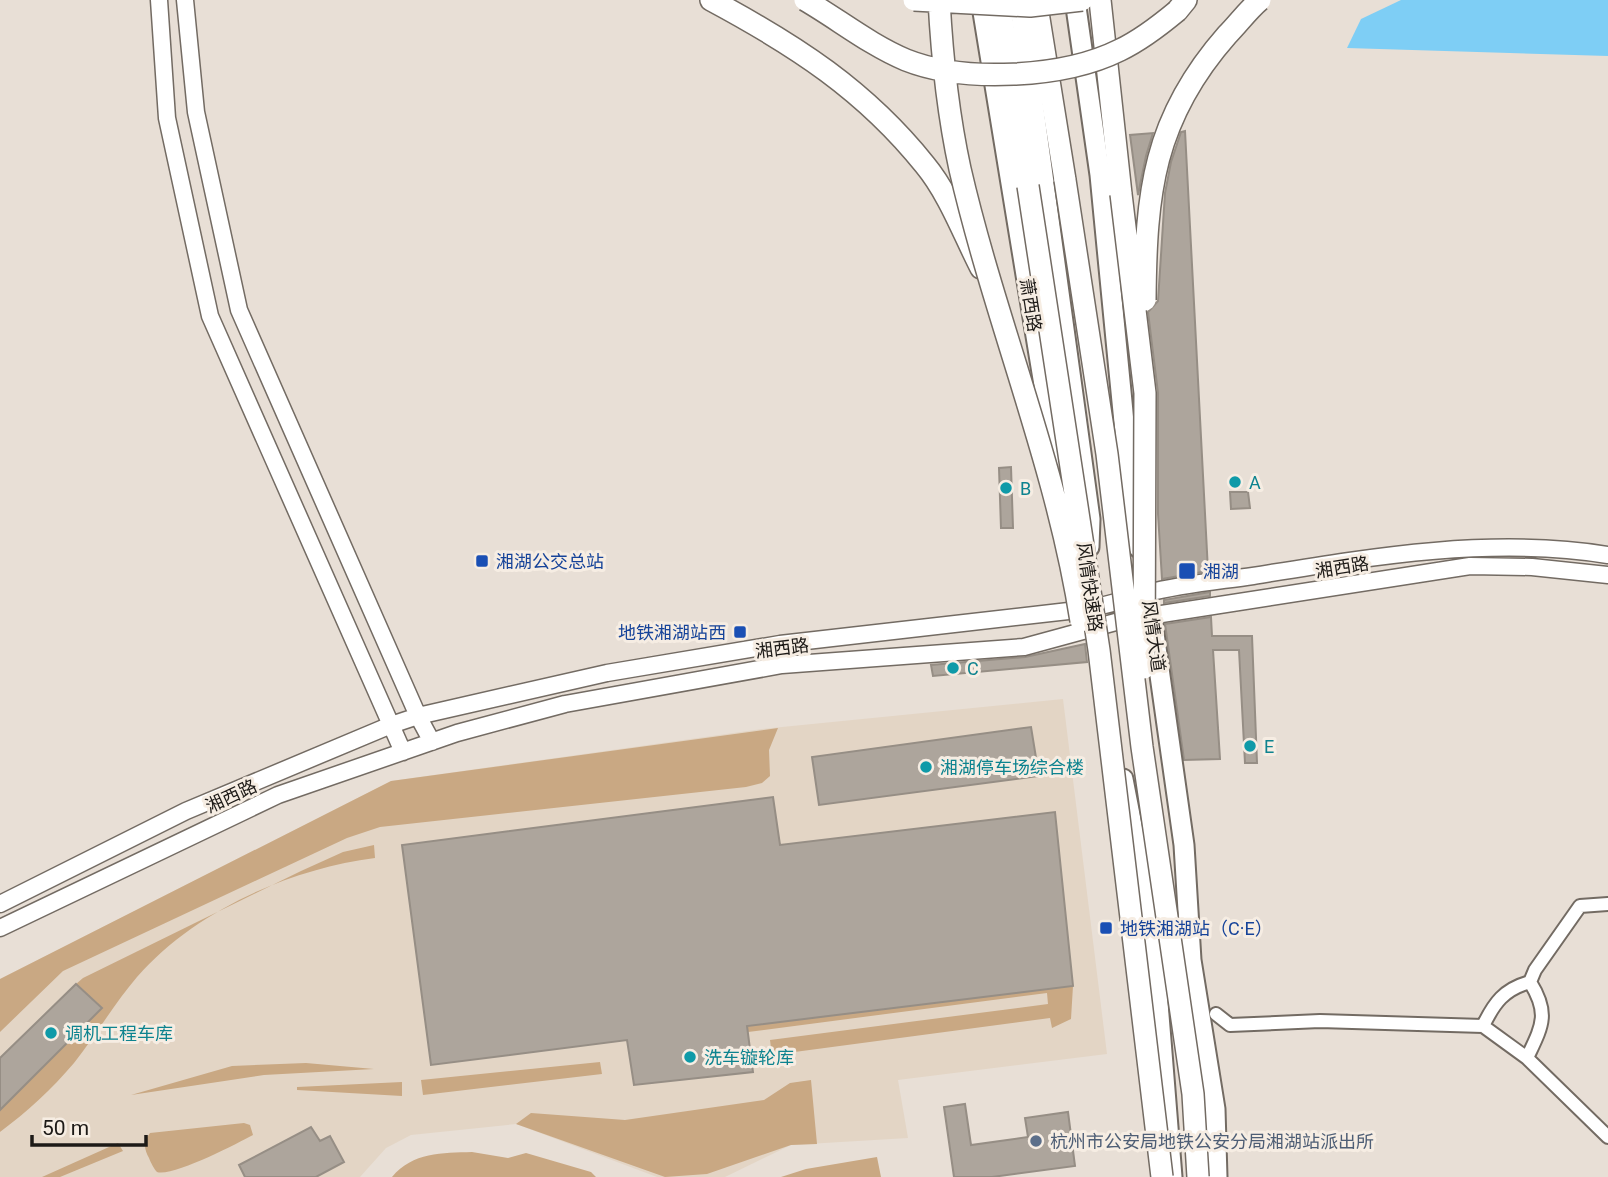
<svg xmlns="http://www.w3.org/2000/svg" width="1608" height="1177" viewBox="0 0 1608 1177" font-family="Roboto,'Noto Sans SC',sans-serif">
<rect width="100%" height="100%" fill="#e8dfd6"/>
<path fill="#e3d5c5" d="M1063,699L1107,1054L898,1080L908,1138L791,1145L725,1177H657L516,1124L411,1135L386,1148L360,1177H0V979L391,781L762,729Z"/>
<path fill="#c9a883" d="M778,728L769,750L770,776L762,783L746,787L380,827L347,838L63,971L0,1032V979L391,781Z
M374,845L375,858C289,869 195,911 137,977C114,1004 96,1035 74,1063C52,1089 27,1112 0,1132V1110L102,1008L76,984L83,978L301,871L343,852Z
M1073,986L1071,1019L1052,1028L1050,1018L772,1055L770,1040L1048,1004L1047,993L748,1032L746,1026Z
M600,1062L602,1074L423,1095L421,1080Z
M306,1063L374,1069L264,1075L131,1095L232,1066Z
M811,1080L817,1144L791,1145L707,1174L665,1177L516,1124L531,1113L625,1120L764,1100L790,1083Z
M402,1082V1096L297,1090V1087Z
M244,1123L250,1125L253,1135C236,1144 173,1177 157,1172C154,1169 151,1163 149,1158C144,1149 143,1142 150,1133Z
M118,1143L123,1151L60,1177H42Z
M472,1152L508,1158L526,1153L591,1172L596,1177H392C413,1152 442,1153 472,1152Z
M877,1157L881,1177H781L806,1169Z"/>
<path fill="#7ecef5" d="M1401,0H1608V56L1347,48L1361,19Z"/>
<path fill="#ada59c" stroke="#968e85" stroke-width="2" d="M1185,131L1208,571L1162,579L1158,514V393L1148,312L1158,301L1165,193L1171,162L1181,132Z
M1153,133L1146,156L1138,195L1130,135Z
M1011,467L1013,528H1001L999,468Z
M1230,492H1248L1250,508L1231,509Z
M1210,592V596L1164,603V600Z
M1211,617L1212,636H1252L1257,763H1245L1239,650H1213L1220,759L1184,760L1165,624Z
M1085,644L1087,662L933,676L931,665L1025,657Z
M1031,727L1039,776L819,805L812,757Z
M773,797L780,845L1055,812L1073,986L747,1026L753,1072L634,1085L627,1040L431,1065L402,845Z
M76,984L102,1008L0,1110V1058Z
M965,1104L971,1145L1028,1137L1025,1118L1068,1112L1075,1166L992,1177H954L944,1107Z
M311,1127L320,1141L330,1136L344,1162L316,1177H245L239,1165Z"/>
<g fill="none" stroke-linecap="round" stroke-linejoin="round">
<defs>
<path id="minor" d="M1530,982L1535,970L1580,906L1608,904
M1216,1014L1230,1025L1320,1021L1483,1026L1527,1058L1608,1137
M1483,1026C1494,1003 1504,989 1530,982
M1527,1058C1542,1026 1550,1014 1530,982"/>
<path id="tertiary" d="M159,0L167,118L210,316L403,752
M185,0L196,112L239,310L418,716L432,742
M0,904L186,811L391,725L418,716L607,673L780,644L1086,609C1108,605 1127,599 1148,593C1182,584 1219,581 1253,576C1369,557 1491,536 1608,555
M0,928L278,795L457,733L565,704L782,665L1024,647L1123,620L1470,566L1532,567L1608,575"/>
<path id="primary" d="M981,0L1062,495
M1019,0L1090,519L1089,547
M1075,0L1100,175L1133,515L1139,548
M1151,612L1184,845L1191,960L1215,1109L1217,1177
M1123,779L1152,928L1172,1177"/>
<path id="trunk" d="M711,0C795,45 865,90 925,165C949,194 964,235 981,268
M999,0L1028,186
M1036,0L1065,180
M1100,0L1121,194
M1177,11L1186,0"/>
</defs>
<use href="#minor" stroke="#736b63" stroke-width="16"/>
<use href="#tertiary" stroke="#736b63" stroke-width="19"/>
<use href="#primary" stroke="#736b63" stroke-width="23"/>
<use href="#trunk" stroke="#736b63" stroke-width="24"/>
<use href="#minor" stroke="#fff" stroke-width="12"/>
<use href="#tertiary" stroke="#fff" stroke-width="16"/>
<use href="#primary" stroke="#fff" stroke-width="19"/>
<use href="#trunk" stroke="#fff" stroke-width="21"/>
<defs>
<path id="trunk-bridge" d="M805,0C838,19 870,45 906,60C964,83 1064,78 1120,50C1141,40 1159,26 1177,11
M914,0L1030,6L1082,0
M939,0C942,56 948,114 960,169C995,321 1057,466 1081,621
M1065,180L1107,454L1142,747L1193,1094L1198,1177
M1028,186L1099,650L1162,1177
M1121,194L1145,393L1144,668
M1145,300C1146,193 1153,119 1227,35C1238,24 1248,10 1260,0"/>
</defs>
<use href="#trunk-bridge" stroke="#736b63" stroke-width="24" stroke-linecap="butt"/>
<use href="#trunk-bridge" stroke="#fff" stroke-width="21"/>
</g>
<g fill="#0f9aa8" stroke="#f6ede3" stroke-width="2.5">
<circle cx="1235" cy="482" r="7"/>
<circle cx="1006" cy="488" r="7"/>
<circle cx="953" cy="668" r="7"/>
<circle cx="1250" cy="746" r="7"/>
<circle cx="926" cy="767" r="7"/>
<circle cx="51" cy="1033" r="7"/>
<circle cx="690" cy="1057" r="7"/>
</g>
<g fill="#1a4fb4" stroke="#f6ede3" stroke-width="2.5">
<rect x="475" y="554" width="14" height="14" rx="3.5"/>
<rect x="1178" y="562" width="18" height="18" rx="3.5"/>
<rect x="733" y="625" width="14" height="14" rx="3.5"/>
<rect x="1099" y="921" width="14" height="14" rx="3.5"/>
</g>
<circle fill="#5c6f8a" stroke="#f6ede3" stroke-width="2.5" cx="1036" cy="1141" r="7"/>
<g text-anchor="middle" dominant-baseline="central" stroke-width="6" stroke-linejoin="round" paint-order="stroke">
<g font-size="18" fill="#1d1a17" stroke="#f6ede3">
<text transform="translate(1031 305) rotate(81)">萧西路</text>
<text transform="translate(1342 567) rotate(-9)">湘西路</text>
<text transform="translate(1090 587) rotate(82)">风情快速路</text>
<text transform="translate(1154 636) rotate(82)">风情大道</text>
<text transform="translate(782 648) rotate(-7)">湘西路</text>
<text transform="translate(231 796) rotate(-25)">湘西路</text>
</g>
<g font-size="18" fill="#0d838f" stroke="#f6ede3" text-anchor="start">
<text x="1249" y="482">A</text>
<text x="1020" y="488">B</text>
<text x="967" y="668">C</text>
<text x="1264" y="746">E</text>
<text x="940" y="767">湘湖停车场综合楼</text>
<text x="65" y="1033">调机工程车库</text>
<text x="704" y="1057">洗车镟轮库</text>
</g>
<g font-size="18" fill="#164399" stroke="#f6ede3" text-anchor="start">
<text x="496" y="561">湘湖公交总站</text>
<text x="1203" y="571">湘湖</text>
<text x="726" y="632" text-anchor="end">地铁湘湖站西</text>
<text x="1120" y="928">地铁湘湖站（C·E）</text>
</g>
<g font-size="18" fill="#4e5e75" stroke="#f6ede3" text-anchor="start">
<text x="1050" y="1141">杭州市公安局地铁公安分局湘湖站派出所</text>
</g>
</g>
<path d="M32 1135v10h114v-10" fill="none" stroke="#1d1a17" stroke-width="3.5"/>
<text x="42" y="1135" font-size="21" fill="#1d1a17" stroke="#f6ede3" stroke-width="5" paint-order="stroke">50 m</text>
</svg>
